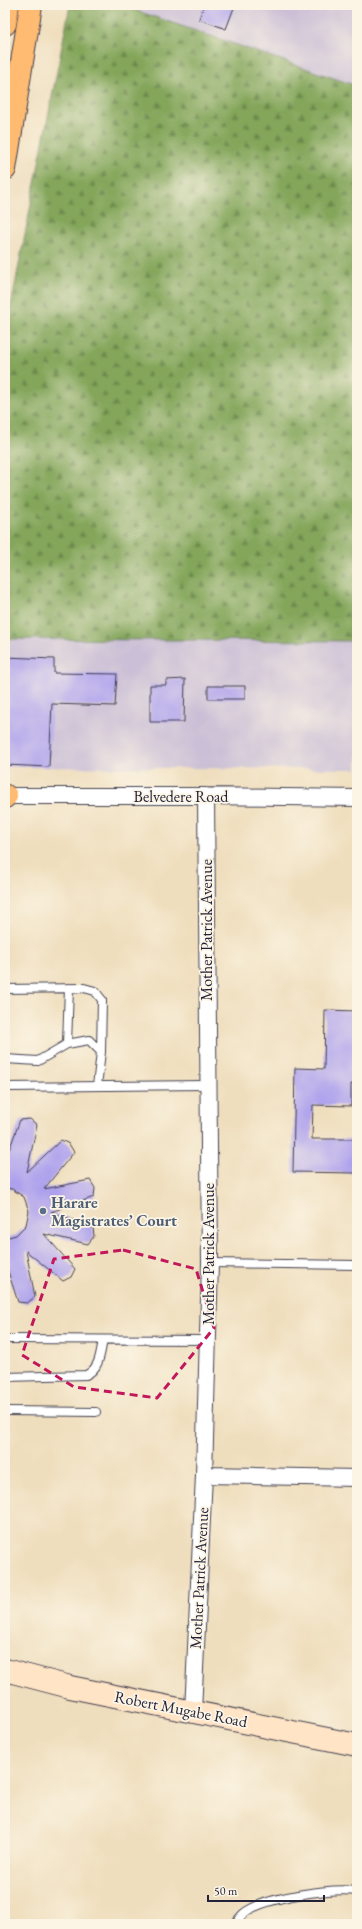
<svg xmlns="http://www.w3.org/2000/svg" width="362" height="1929" viewBox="0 0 362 1929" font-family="'EB Garamond',serif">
<defs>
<pattern id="forest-firs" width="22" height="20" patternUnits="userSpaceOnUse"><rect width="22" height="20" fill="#83a65a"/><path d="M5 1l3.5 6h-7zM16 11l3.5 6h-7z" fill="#6b874c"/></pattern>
</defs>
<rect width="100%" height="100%" fill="#fcf5e5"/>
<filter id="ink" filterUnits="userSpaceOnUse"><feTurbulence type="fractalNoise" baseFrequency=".025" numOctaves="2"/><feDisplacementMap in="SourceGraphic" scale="8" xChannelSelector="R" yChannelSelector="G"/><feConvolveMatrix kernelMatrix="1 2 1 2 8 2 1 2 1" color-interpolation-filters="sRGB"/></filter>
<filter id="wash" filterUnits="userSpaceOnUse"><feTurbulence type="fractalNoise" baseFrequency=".012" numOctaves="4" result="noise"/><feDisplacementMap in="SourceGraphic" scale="16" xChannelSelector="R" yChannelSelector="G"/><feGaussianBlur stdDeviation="0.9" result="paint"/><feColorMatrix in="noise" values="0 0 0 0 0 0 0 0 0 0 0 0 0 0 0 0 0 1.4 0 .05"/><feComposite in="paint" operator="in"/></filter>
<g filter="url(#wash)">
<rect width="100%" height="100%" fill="#efdebd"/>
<path fill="#cabfd6" d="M120,5H357V86Z
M5,639L357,641V769L5,767Z"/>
<path fill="url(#forest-firs)" stroke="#52644a" d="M70,5H120L357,86V641L5,639V336Z"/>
<g id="blocks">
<path fill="#ada1ed" d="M204,5H235L226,29L199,19Z
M5,657L54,659V673L117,674L115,706L52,704L49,767L5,765Z
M185,679L184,722H150V685H166V680Z
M208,686H245V699H208Z
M325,1010L357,1011V1084H351V1106L313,1105L312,1139H357V1173L293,1172L295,1068L324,1069Z
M30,1119L37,1125L27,1172L61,1140L69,1144L74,1152L44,1189L90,1180L95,1188L94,1197L51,1212L93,1227L94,1236L88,1244L44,1234L75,1269L71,1277L63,1281L26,1251L35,1297L27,1303L18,1302L5,1262V1238L16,1235L26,1225L29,1211L24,1197L12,1189L5,1188V1161L20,1120Z"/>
</g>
</g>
<g filter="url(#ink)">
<use href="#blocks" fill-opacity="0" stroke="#413e4e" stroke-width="1"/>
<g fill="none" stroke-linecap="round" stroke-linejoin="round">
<defs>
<path id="service" d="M5,989L84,988L95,991L102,1000L101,1052
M67,1044L69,988
M5,1059L38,1061L67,1044L89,1040L101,1052L97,1086
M5,1087L207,1085
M210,1263L357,1265
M5,1339L208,1340
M5,1377L86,1375C100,1368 100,1354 103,1340
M5,1411L96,1412
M235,1924C237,1921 240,1917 243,1914C263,1897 331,1888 357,1891"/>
<path id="minor" d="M5,796H206L357,798
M204,1475L357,1478
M193,1712L204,1475L210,1263L206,796"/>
<path id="secondary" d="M5,1670L70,1687L357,1745"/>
<path id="trunk" d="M5,24L8,5
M5,169L31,5
M5,797L6,796"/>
</defs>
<use href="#service" stroke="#413e4e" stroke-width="10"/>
<use href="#minor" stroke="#413e4e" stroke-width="18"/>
<use href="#secondary" stroke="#413e4e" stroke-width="24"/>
<use href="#trunk" stroke="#413e4e" stroke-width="24"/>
<use href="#service" stroke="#fff" stroke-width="8"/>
<use href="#minor" stroke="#fff" stroke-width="16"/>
<use href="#secondary" stroke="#ffe4c6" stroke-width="22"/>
<use href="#trunk" stroke="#febb71" stroke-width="22"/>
</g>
</g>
<path fill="none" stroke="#c2185b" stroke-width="3" stroke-dasharray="8 5" stroke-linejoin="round" d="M123,1250L196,1269L214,1328L157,1398L74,1387L22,1355L54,1259Z"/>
<circle fill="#5c6f8a" stroke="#fcf5e5" stroke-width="1.5" cx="43" cy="1211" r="4"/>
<g text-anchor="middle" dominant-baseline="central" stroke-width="3.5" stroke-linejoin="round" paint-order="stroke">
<g font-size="16" fill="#22223b" stroke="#fcf5e5">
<text x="181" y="796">Belvedere Road</text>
<text transform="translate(206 930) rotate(-90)">Mother Patrick Avenue</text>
<text transform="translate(208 1254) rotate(-90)">Mother Patrick Avenue</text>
<text transform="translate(199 1578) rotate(-87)">Mother Patrick Avenue</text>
<text transform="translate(181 1709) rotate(11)">Robert Mugabe Road</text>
</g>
<g font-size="16" font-weight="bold" fill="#4e5e75" stroke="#fcf5e5" text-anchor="start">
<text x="51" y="1202">Harare<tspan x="51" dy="18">Magistrates’ Court</tspan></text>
</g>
</g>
<rect width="362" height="1929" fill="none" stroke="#fcf5e5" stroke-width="20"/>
<path d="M208 1895v6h116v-6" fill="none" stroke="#22223b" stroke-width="2"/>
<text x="214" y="1895" font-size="12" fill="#22223b" stroke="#fcf5e5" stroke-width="3" paint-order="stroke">50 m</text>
</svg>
